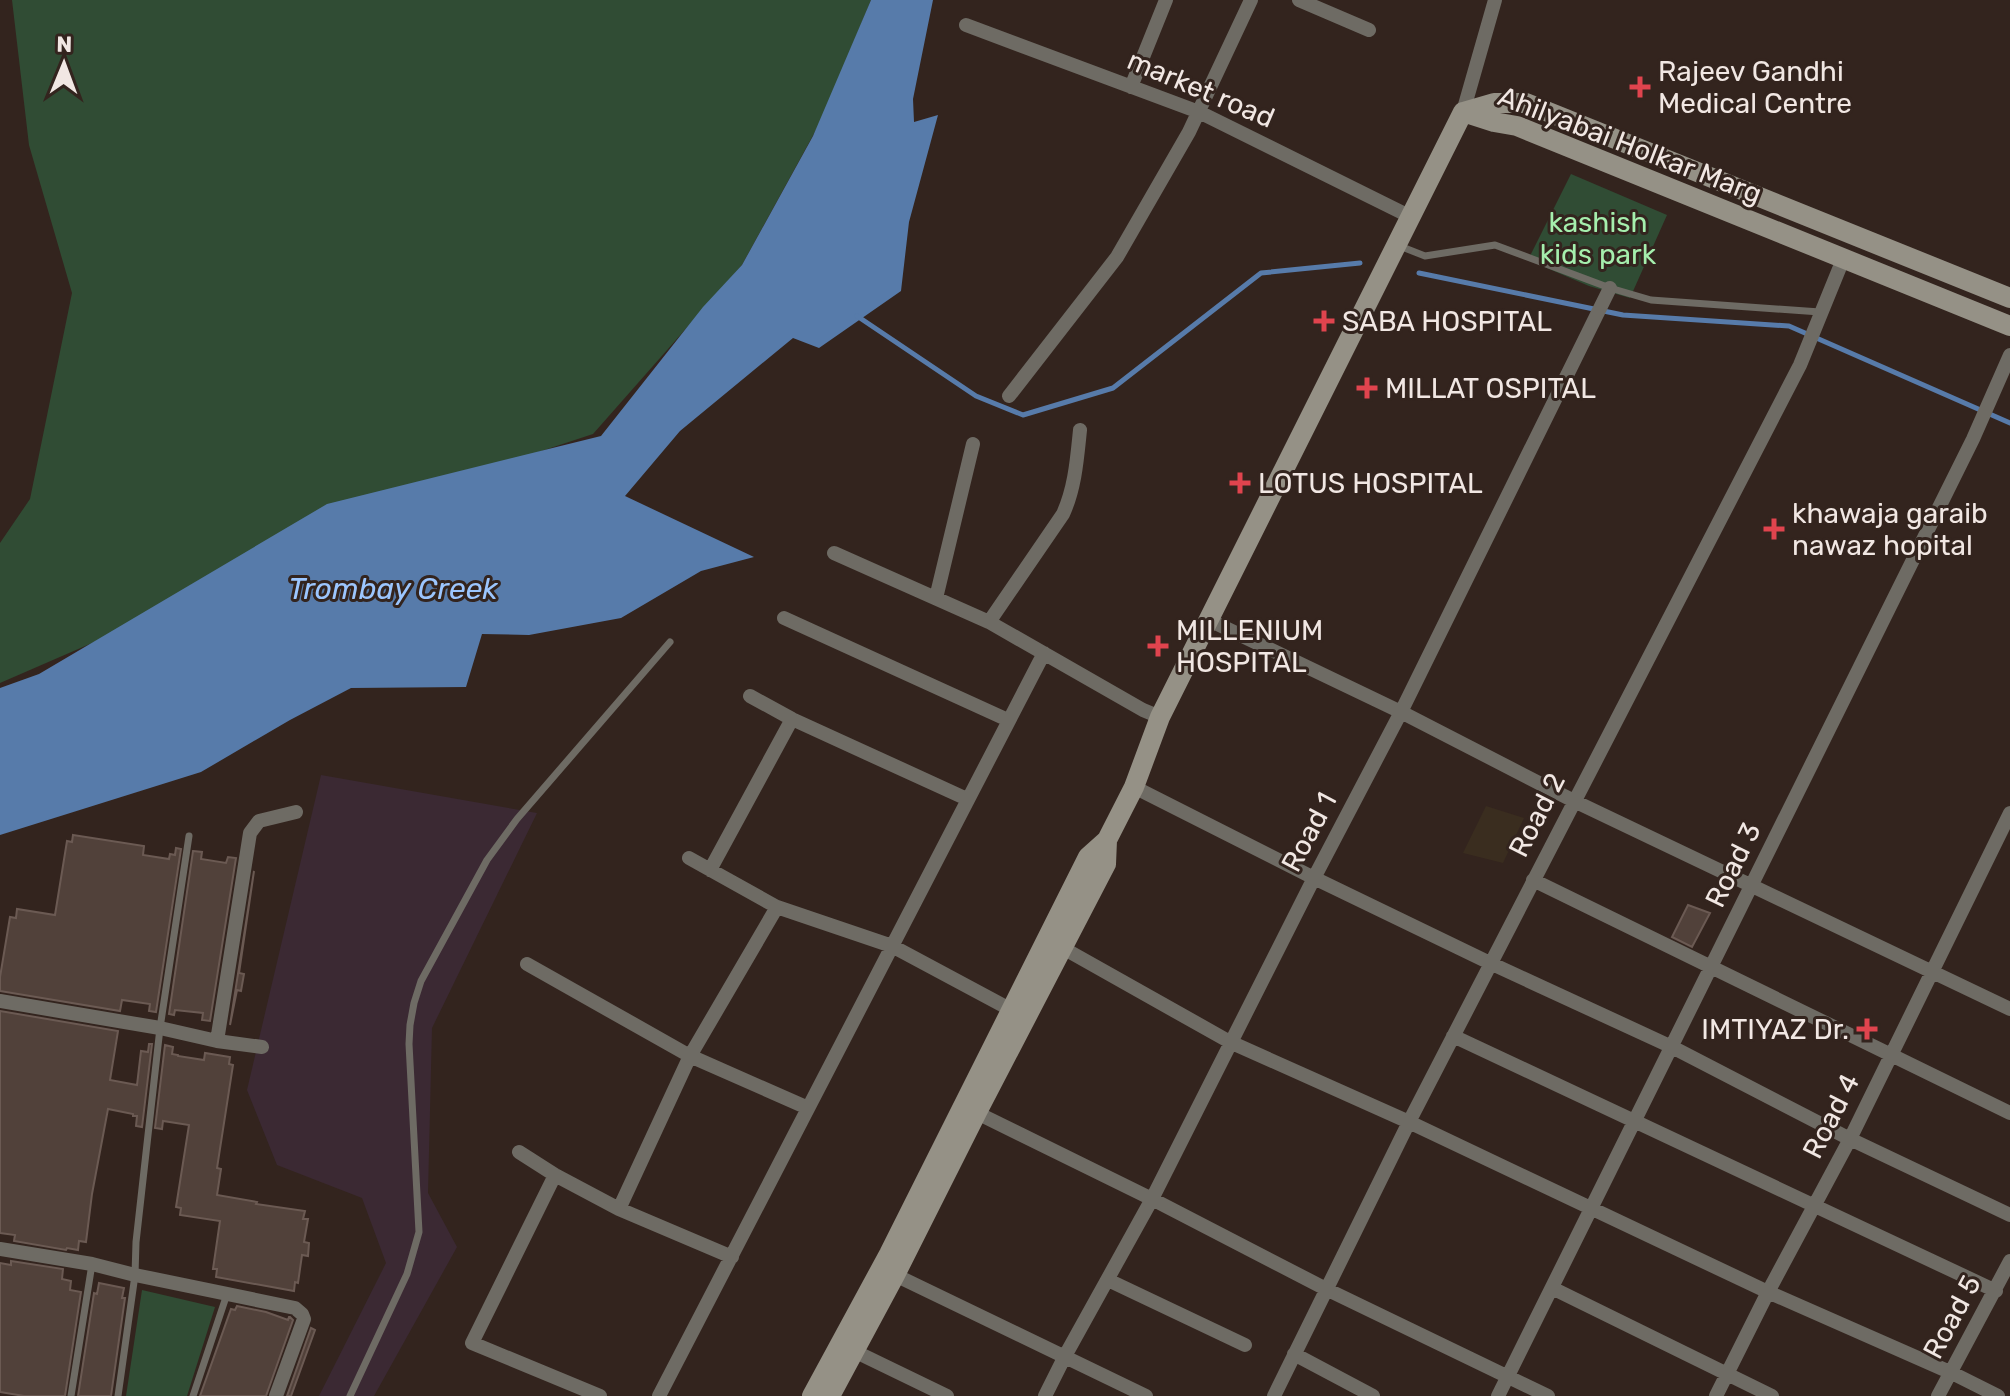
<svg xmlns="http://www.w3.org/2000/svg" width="2010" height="1396" viewBox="0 0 2010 1396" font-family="Rubik,sans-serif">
<rect width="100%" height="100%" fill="#33241e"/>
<path fill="#3a2d1f" d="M1486,806L1524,818L1503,863L1463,853Z"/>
<path fill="#3b2933" d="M321,775L537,813L432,1028L428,1193L457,1247L374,1396H319L386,1263L362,1198L277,1165L247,1090Z"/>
<path fill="#304c34" d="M12,0H871L822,119L742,265L593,434L330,521L122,630L0,683V543L30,499L72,293L29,145Z
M1571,174L1667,215L1630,298L1589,286L1528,260Z
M142,1290L215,1307L187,1396H126Z"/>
<path fill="#577baa" d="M871,0H933L913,99L914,122L938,115L909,222L901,291L819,348L793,338L680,431L625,496L754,557L701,571L621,618L529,635L482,634L466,687L351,688L290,720L201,772L0,835V688L39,674L327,504L601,436L703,307L742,265L813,136Z"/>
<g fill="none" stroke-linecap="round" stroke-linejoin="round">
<path stroke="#577baa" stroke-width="5" d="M1419,273L1623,315L1789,326L2010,423
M857,316L976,396L1023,415L1113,388L1261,273L1360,263"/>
</g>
<path fill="#51413a" stroke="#6b5a53" stroke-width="2" d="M73,835L144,846L143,855L169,859L170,854L175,855L176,848L181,849L156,1012L149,1011L150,1004L122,1000L120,1011L0,991V977L10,917L16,918L17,909L55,915L67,841L72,842Z
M193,851L202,852L201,859L226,863L228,857L236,858L210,1021L202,1020L203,1013L175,1010L174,1015L169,1014Z
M254,871L239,973L244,974L241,991L237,990L230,1025Z
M1688,905L1710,913L1692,947L1672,937Z
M0,1011L118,1031L110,1080L137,1085L141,1051L148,1052L149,1044H152L142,1127L136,1126L137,1116H133V1114L108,1109L92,1194L86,1242L79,1241L78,1250L67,1248L66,1250L14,1241L15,1235L0,1233Z
M165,1045L173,1047L172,1054L178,1055V1056L204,1060L205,1053L230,1057L229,1064L233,1065L217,1168L221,1169L217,1195L257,1202L256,1204L305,1211L303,1219H308L304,1242L309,1243L308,1256L302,1255L298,1283L295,1282L294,1291L216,1277L217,1269H213L220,1221L180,1215L181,1208L176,1207L189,1125L163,1121L162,1129L155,1128Z
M11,1261L63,1269L62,1279L71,1281L70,1290L81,1292L65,1396H24L0,1392V1263L11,1265Z
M99,1283L124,1288L122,1298H125L111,1396H78L94,1293L97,1294Z
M237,1306L266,1312L288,1320L289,1317H290L293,1320L266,1396H200L231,1309L235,1310Z
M311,1328L315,1330L291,1396H287Z"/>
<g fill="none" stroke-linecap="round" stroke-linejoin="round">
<path stroke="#6e6b64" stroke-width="7" d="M1397,245L1425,256L1495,245L1610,288L1651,300L1820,312
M71,1396L92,1264
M118,1396L135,1275L136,1242L160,1028L189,836
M193,1396L227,1294
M350,1396L407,1274L419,1232L409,1044L410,1025L414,1003L421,981L487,860L517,819L670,642"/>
<path stroke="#6e6b64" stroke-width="14" d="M1299,0L1369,30
M966,25L1199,112L1409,216
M1131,87L1166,0
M1463,112L1495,0
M1009,396L1117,257L1189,132L1251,0
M834,553L989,622L1143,710L1160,717
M936,598L973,444
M784,618L1008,720
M1209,620L1401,712L1574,801L2010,1009
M989,622L1063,514C1075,488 1077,459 1080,430
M750,696L792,719L967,799
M1134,787L1314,878L1490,963L1672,1047L1850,1139L2010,1215
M689,858L777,907L892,946L1017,1013
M710,870L792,719
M1533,880L2010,1113
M1054,943L1230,1042L1409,1122L1768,1292L1952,1373L1998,1396
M527,964L690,1056L808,1108
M0,1001L160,1028L217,1041L262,1047
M1453,1036L1996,1291
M217,1041L250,833L259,821L296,812
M971,1110L1152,1199L1326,1289L1548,1396
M519,1152L555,1175L619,1209L732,1257
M555,1175L472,1343L600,1396
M619,1209L690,1056L777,907
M0,1249L92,1264L135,1275L295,1308L302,1314L304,1319L276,1396
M895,1275L1146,1396
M1108,1280L1245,1345
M1552,1288L1772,1396
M854,1351L947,1396
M1294,1354L1373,1396
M659,1396L1044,653
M1045,1396L1065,1356L1152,1199L1314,878L1401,712L1610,288
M1274,1396L1409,1122L1800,365L1844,257
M1498,1396L1973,439L2010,355
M1716,1396L1768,1292L1850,1139L2010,813
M1938,1396L2010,1261"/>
<path stroke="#959186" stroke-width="20" d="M1463,112L1494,122L1517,126L2010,326
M1463,112L1494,103H1526L2010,298
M812,1396L889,1254L1088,857L1107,840L1134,787L1160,717L1463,112
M830,1396L895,1275L977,1112L1106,864L1107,840"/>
</g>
<g fill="#e0444e" stroke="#33241e" stroke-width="3">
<path d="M1636 75h8v8h8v8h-8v8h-8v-8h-8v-8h8z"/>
<path d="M1320 309h8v8h8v8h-8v8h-8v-8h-8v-8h8z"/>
<path d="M1363 376h8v8h8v8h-8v8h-8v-8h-8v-8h8z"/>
<path d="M1236 471h8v8h8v8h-8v8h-8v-8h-8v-8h8z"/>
<path d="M1770 517h8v8h8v8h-8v8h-8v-8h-8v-8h8z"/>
<path d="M1154 634h8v8h8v8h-8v8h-8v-8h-8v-8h8z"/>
<path d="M1863 1017h8v8h8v8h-8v8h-8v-8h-8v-8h8z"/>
</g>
<g text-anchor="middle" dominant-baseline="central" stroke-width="6" stroke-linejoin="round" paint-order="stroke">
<g font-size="28" fill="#f1e7e3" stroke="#33241e" text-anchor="start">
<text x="1658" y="71">Rajeev Gandhi<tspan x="1658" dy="32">Medical Centre</tspan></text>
<text x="1342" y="321">SABA HOSPITAL</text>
<text x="1385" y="388">MILLAT OSPITAL</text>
<text x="1258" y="483">LOTUS HOSPITAL</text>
<text x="1792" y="513">khawaja garaib<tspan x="1792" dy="32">nawaz hopital</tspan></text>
<text x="1176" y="630">MILLENIUM<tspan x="1176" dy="32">HOSPITAL</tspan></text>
<text x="1849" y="1029" text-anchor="end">IMTIYAZ Dr.</text>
</g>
<g font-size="28" fill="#f1e7e3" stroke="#33241e">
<text transform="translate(1201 89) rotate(23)">market road</text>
<text transform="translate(1630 145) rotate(21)">Ahilyabai Holkar Marg</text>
<text transform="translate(1537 815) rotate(-63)">Road 2</text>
<text transform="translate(1309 832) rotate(-62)">Road 1</text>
<text transform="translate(1733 865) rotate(-64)">Road 3</text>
<text transform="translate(1831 1116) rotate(-63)">Road 4</text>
<text transform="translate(1952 1317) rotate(-62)">Road 5</text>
</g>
<g font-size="28" fill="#a5eead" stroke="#33241e">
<text x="1598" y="222">kashish<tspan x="1598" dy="32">kids park</tspan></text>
</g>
<g font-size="30" font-style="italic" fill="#9cc6fe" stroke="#33241e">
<text x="393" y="589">Trombay Creek</text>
</g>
</g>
<g transform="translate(64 64) rotate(1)" stroke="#33241e" stroke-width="6" paint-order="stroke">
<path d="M0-6L14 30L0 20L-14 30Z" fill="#f1e7e3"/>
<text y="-12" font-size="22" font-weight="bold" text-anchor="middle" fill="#f1e7e3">N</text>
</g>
</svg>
